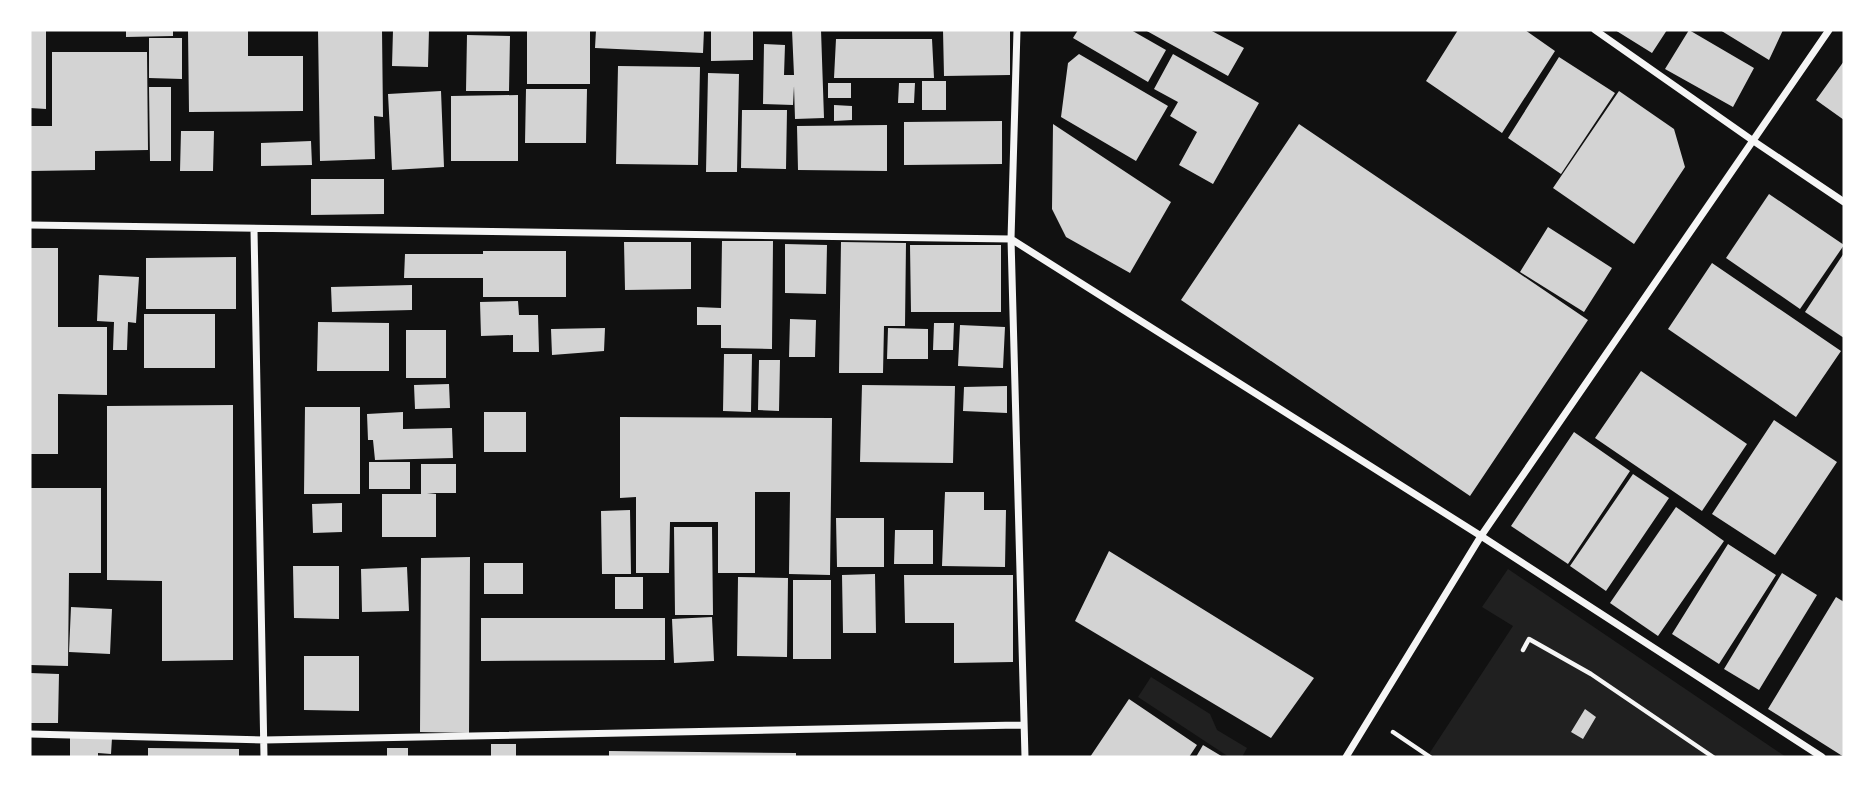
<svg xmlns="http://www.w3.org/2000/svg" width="1874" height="787" viewBox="0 0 1874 787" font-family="'Alegreya Sans',sans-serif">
<rect width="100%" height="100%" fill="#111"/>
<path fill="#202020" d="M1508,569L1786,757H1427L1513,626L1482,607Z
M1151,677L1210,714L1217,730L1247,748L1242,757H1229L1138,697Z"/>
<path fill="#d3d3d3" d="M30,30H46V109L30,108Z
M126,30H173V36L126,37Z
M188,30H248V56H303V111L189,112Z
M318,30H382L383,117L374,116L375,159L320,161Z
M393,30H429L428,67L392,66Z
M527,30H590V84H527Z
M596,30H704L703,53L595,48Z
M711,30H753V60L711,61Z
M792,30H821L824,118L795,119L794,86L793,105L763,104L764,44L785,45L784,75H794Z
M943,30H1010V75L944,76Z
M1078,30H1131L1166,50L1148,82L1073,38Z
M1145,30H1210L1244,48L1228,76Z
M1458,30H1525L1555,51L1502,133L1426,81Z
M1615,30H1667L1652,53Z
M1689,30L1754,68L1733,107L1665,69Z
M1720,30H1783L1769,60Z
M467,35L510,36L509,91H466Z
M149,38H182V79L149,78Z
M836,39H932L934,78H834Z
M52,52H147L148,150L95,151V170L30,171V126H52Z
M1079,54L1168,106L1136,161L1061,117L1068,63Z
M1173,54L1259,103L1213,184L1179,165L1197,132L1170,116L1178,102L1154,89Z
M1559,57L1615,93L1561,174L1508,138Z
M1844,61V120L1816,100Z
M618,66L700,67L698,165L616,164Z
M708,73L739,74L737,172H706Z
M922,81H946V110H922Z
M828,83H851V98H828Z
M899,83H915L914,103H898Z
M149,87H171V161H150Z
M526,89H587L586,143H525Z
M441,91L444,167L392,170L388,94Z
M1619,91L1674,129L1685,167L1634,244L1553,188Z
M518,95V161H451V96Z
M834,105L852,106V120L834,121Z
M742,110H787L786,169L741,168Z
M1002,121V164L904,165V122Z
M1053,124L1171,202L1130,273L1066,237L1052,209Z
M1299,124L1588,320L1470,496L1181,300Z
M887,125V171L798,170L797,126Z
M181,131H214L213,171H180Z
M311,141L312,165L261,166V143Z
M311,179H384V214L311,215Z
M1769,194L1844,245L1800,309L1726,258Z
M1548,227L1612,268L1584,312L1520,272Z
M722,241H773L772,349L721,348V325H697V307L721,308Z
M624,242H691V289L625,290Z
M841,242L906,243L905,326H884L883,373H839Z
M785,244L827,245L826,294L785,293Z
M910,245H1001V312H911Z
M30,248H58V327H107V395L58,394V454H30Z
M483,251H566V297H483V278H404L405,254H483Z
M1844,253V338L1805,312Z
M236,257V309H146V258Z
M1712,263L1841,351L1796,417L1668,329Z
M99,275L139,277L136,323L128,322L127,350H113L114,322L97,321Z
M412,285V310L332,312L331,287Z
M518,301L519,315H538L539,352H513V335L481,336L480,302Z
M144,314H215V368H144Z
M790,319L816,320L815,357H789Z
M318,322L389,323V371H317Z
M934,323H954L953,350H933Z
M960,325L1005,327L1003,368L958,366Z
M605,328L604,351L552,355L551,329Z
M888,328L928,329V359H887Z
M406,330H446V378H406Z
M724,354H752L751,412L723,411Z
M759,360H780L779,411L758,410Z
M1641,371L1747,444L1702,511L1595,438Z
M449,384L450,408L415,409L414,385Z
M862,385L955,386L953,463L860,462Z
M1007,386V413L963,411L964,387Z
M233,405V660L162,661V581L107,580V406Z
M305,407H360V494H304Z
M403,412V429L452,428L453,458L375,460L373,440H368L367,414Z
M484,412H526V452H484Z
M620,417L832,418L830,575L789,574L790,492H755V573H718V522H670L669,573H636V497L620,498Z
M1774,420L1837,462L1775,555L1712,514Z
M1574,432L1630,471L1568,564L1511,526Z
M369,462H410V489H369Z
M421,464H456V493H427L436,494V537H382V494H421Z
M1633,474L1669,498L1606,591L1570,566Z
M30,488H101V573H69L68,666L30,665Z
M945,492H984V510H1006L1005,567L942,566Z
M342,503V532L313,533L312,504Z
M1676,507L1724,541L1658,636L1610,603Z
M630,510L631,574H602L601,511Z
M836,518H884V567H837Z
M674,527H712L713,615H675Z
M895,530H933V564H894Z
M1728,544L1776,575L1719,664L1672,634Z
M1109,551L1314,678L1271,738L1075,621Z
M470,557L469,733L420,732L421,558Z
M484,563H523V594H484Z
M293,566H339V619L294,618Z
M407,567L409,611L362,612L361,569Z
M1782,573L1817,595L1759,690L1724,669Z
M875,574L876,633H843L842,575Z
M904,575H1013V662L954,663V623H905Z
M615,577H643V609H615Z
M738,577L788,578L787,657L737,656Z
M793,580H831V659H793Z
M1836,597L1844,602V757L1768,709Z
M71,607L112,609L110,654L69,652Z
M712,617L714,661L674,663L672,619Z
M481,618H665V660L481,661Z
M304,656H359V711L304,710Z
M30,673L59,674L58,723H30Z
M1129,699L1197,745L1189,757H1090Z
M1585,709L1596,717L1583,739L1571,732Z
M70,738H112L111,754L98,753V757H70Z
M491,744H516V757H491Z
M1203,745L1223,757H1196Z
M148,748L239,749V757H148Z
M387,748H408V757H387Z
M609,751L796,753V757H609Z"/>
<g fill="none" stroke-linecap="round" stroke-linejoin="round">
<path stroke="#f5f5f5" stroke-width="4.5" d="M1523,650L1529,639L1591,674L1713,757
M1393,732L1430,757"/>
<path stroke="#f5f5f5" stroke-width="7" d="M1017,30L1011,239L1025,757
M1595,30L1752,140L1844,202
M30,225L1011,239L1481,536L1822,757
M254,230L264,757
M30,734L264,740L1024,725
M1346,757L1481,536L1829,30"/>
</g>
<rect width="1874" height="787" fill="none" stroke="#ffffff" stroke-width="63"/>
</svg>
